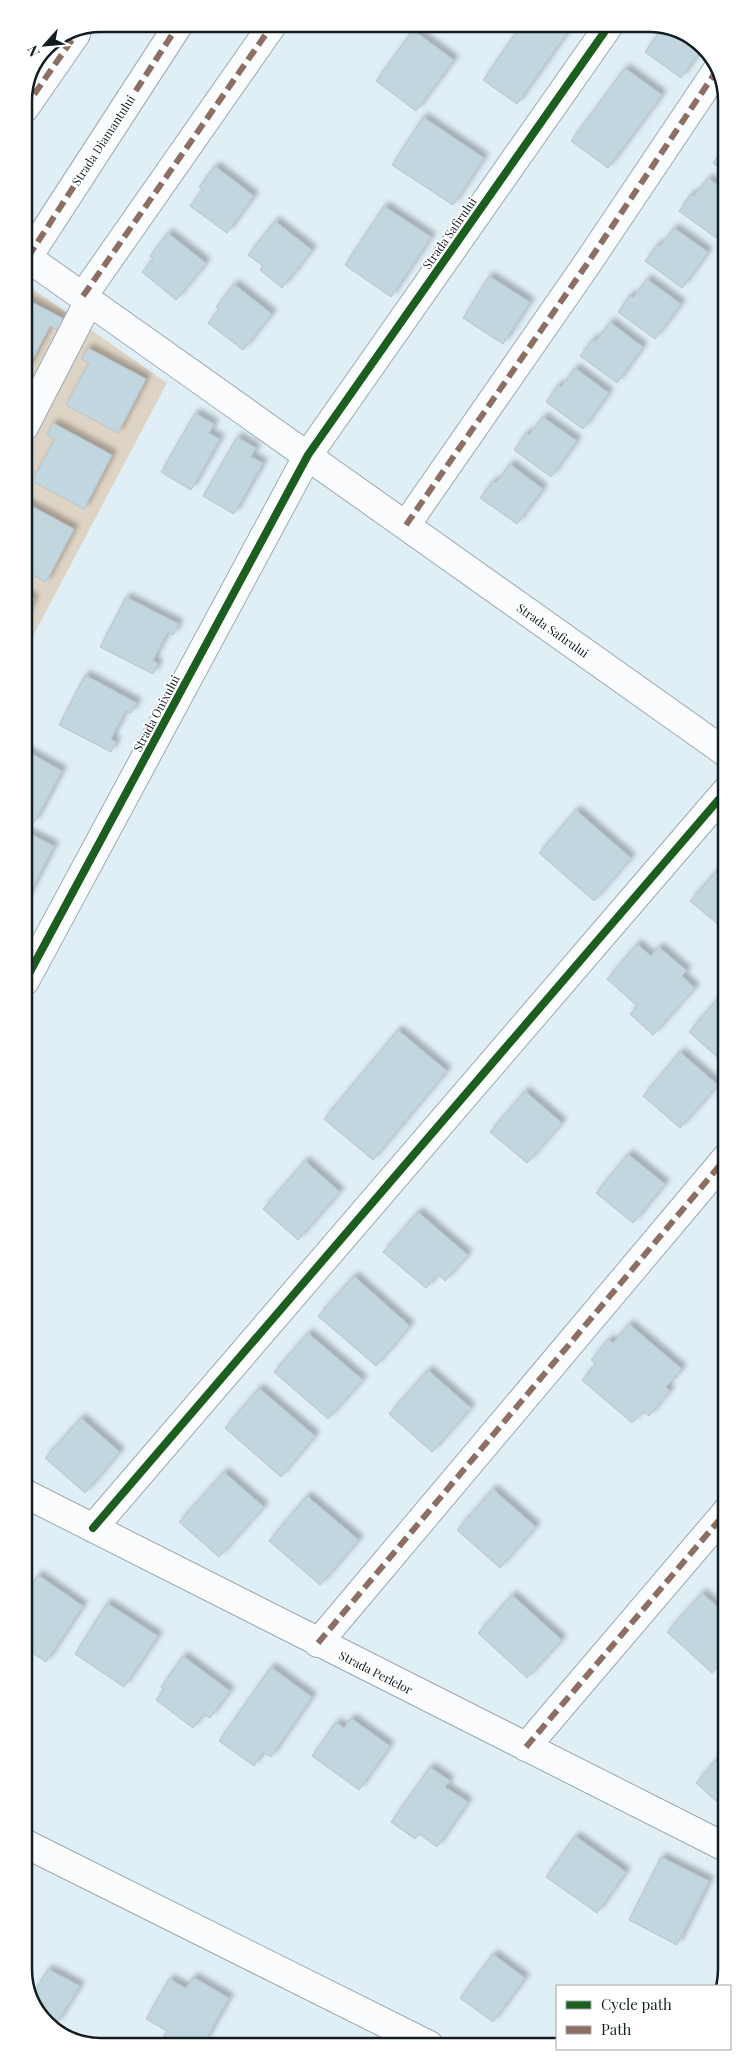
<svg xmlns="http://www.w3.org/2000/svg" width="751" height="2070" viewBox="0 0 751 2070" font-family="'Playfair Display',serif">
<defs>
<filter id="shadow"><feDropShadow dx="4.5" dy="-4.5" stdDeviation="2.5" flood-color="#0004"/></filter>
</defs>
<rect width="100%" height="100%" fill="#e0eef6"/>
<path fill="#ded4c5" d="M24,283L167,383L25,651Z"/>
<path fill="#c2d6e0" stroke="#b7c3c9" filter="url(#shadow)" d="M522,24H566L571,27L517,104L483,80Z
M663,27L697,40L702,48L681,78L645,52Z
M413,30L454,60L416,111L376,81Z
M625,68L662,95L608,168L571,141Z
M423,117L484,158L453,205L392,165Z
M725,147V172L713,163Z
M215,166L254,196L227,233L190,206L203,189L199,187Z
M708,178L725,190V226L716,238L679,211L691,194L694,196Z
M384,206L431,237L391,297L345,265Z
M275,221L312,250L282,288L260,270L263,266L248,255Z
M674,228L708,252L682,288L645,261L658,244L660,246Z
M168,233L206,263L176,300L142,272L153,259L150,256Z
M489,276L530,302L503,344L463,318Z
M647,279L681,304L655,339L618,312L630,295L633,298Z
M234,284L272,314L243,350L208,323L219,309L216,307Z
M24,298L64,319L58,330L50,326L28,368L24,366Z
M610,322L643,347L617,383L580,356L593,339L596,341Z
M88,348L146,379L118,433L66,405L89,363L81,359Z
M575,368L609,393L583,429L546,402L558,385L561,387Z
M195,413L214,424L209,433L220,439L191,490L161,472Z
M543,417L577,441L551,477L514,450L526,433L529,435Z
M53,423L112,455L84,509L32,481L55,439L47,435Z
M237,437L256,448L251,457L263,463L234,514L203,496Z
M510,464L543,489L517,524L480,498L493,481L496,483Z
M24,502L74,529L46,582L25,571Z
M25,594L34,599L25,618Z
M126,597L179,624L173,635L168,632L153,660L158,664L153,674L100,647Z
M85,675L137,703L131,713L126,710L111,739L116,742L111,752L59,725Z
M25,750L62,771L34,823L25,818Z
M576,810L631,858L594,901L539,853Z
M25,831L54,846L26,900L25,899Z
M719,868L726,873V931L690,901Z
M637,944L651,956L659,947L687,971L682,976L695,988L653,1035L630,1014L637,1006L607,979Z
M721,995L726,999V1065L689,1032Z
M398,1030L447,1071L373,1160L324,1119Z
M680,1052L718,1085L680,1128L643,1096Z
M525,1091L562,1123L527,1163L490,1132Z
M628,1154L665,1184L633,1223L596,1193Z
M305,1161L340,1192L298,1240L263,1209Z
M418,1212L468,1255L445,1281L438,1274L426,1288L383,1252Z
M354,1276L410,1326L376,1366L318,1316Z
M629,1324L682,1369L666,1387L670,1391L649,1416L643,1411L632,1423L582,1380L596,1364L591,1360L609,1339L613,1343Z
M308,1333L363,1380L328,1419L274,1372Z
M428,1370L471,1408L432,1452L389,1414Z
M259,1388L315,1436L281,1477L225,1428Z
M81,1418L120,1452L85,1493L45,1458Z
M224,1472L264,1507L219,1557L179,1522Z
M493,1489L536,1527L500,1568L457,1530Z
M307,1496L359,1540L320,1585L269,1541Z
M38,1575L83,1606L46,1662L26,1649V1593Z
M702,1593L727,1615V1656L712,1673L667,1632Z
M512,1595L562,1640L527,1678L478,1633Z
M107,1603L158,1636L124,1687L75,1654Z
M183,1656L230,1691L210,1718L204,1714L193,1728L156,1700L164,1689L161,1687Z
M271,1667L312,1697L271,1757L263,1752L254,1766L219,1741Z
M351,1718L390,1746L359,1790L312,1756L336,1722L344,1728Z
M727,1747V1811L696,1783Z
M430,1767L450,1781L445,1787L468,1802L437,1847L419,1834L415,1839L391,1822Z
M575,1836L626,1872L597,1913L546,1877Z
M661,1857L709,1881L677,1945L629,1920Z
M493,1954L525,1978L493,2022L460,1998Z
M48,1969L80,1986L56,2024L46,2019L31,1997Z
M193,1977L229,1998L202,2046H159L167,2031L146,2019L169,1979L186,1988Z"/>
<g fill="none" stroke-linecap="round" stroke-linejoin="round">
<defs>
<path id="street" d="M24,109L76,34
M24,255L725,752
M28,257L179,24
M83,296L273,24
M24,427L89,301
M406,525L587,264L717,70
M25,981L308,455L610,24
M26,1494L727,1848
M93,1528L726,791
M318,1643L726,1158
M526,1747L727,1511
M26,1844L429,2045"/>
</defs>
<use href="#street" stroke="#9da9af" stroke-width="30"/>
<use href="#street" stroke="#fafcfe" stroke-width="28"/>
<path stroke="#8d6e63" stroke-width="6" stroke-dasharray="12 6" stroke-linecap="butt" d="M24,109L76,34
M28,257L179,24
M83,296L273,24
M406,525L587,264L717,70
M318,1643L726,1158
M526,1747L727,1511"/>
<defs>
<path id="cycleway" d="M25,981L308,455L610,24
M93,1528L726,791"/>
</defs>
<use href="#cycleway" stroke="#fff" stroke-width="11"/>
<use href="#cycleway" stroke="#1b5e20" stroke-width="8"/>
</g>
<g text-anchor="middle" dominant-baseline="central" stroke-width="4" stroke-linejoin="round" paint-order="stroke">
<g font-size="12" fill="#111d22" stroke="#fff">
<text transform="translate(103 140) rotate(-57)">Strada Diamantului</text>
<text transform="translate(449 233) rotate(-55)">Strada Safirului</text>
<text transform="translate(553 630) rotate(35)">Strada Safirului</text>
<text transform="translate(156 713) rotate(-62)">Strada Onixului</text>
<text transform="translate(376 1672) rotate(27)">Strada Perlelor</text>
</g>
</g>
<path d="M0 0H751V2070H0ZM101 32H649A69 69 0 0 1 718 101V1969A69 69 0 0 1 649 2038H101A69 69 0 0 1 32 1969V101A69 69 0 0 1 101 32Z" fill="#fff" fill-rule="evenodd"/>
<path fill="none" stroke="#111d22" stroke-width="2.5" d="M101 32H649A69 69 0 0 1 718 101V1969A69 69 0 0 1 649 2038H101A69 69 0 0 1 32 1969V101A69 69 0 0 1 101 32Z"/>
<rect x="556" y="1985" width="175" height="65" fill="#ffffff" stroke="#a0a5a7"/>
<rect x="566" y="2001" width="25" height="8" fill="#1b5e20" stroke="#a0a5a7"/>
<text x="601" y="2010" font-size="15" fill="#111d22">Cycle path</text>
<rect x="566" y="2026" width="25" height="8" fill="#8d6e63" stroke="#a0a5a7"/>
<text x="601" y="2035" font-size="15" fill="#111d22">Path</text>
<g transform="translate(45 45) rotate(243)" stroke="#ffffff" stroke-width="4" paint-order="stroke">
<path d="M0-4L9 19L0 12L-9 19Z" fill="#111d22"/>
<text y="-8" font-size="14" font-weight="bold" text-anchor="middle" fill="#111d22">N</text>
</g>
</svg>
